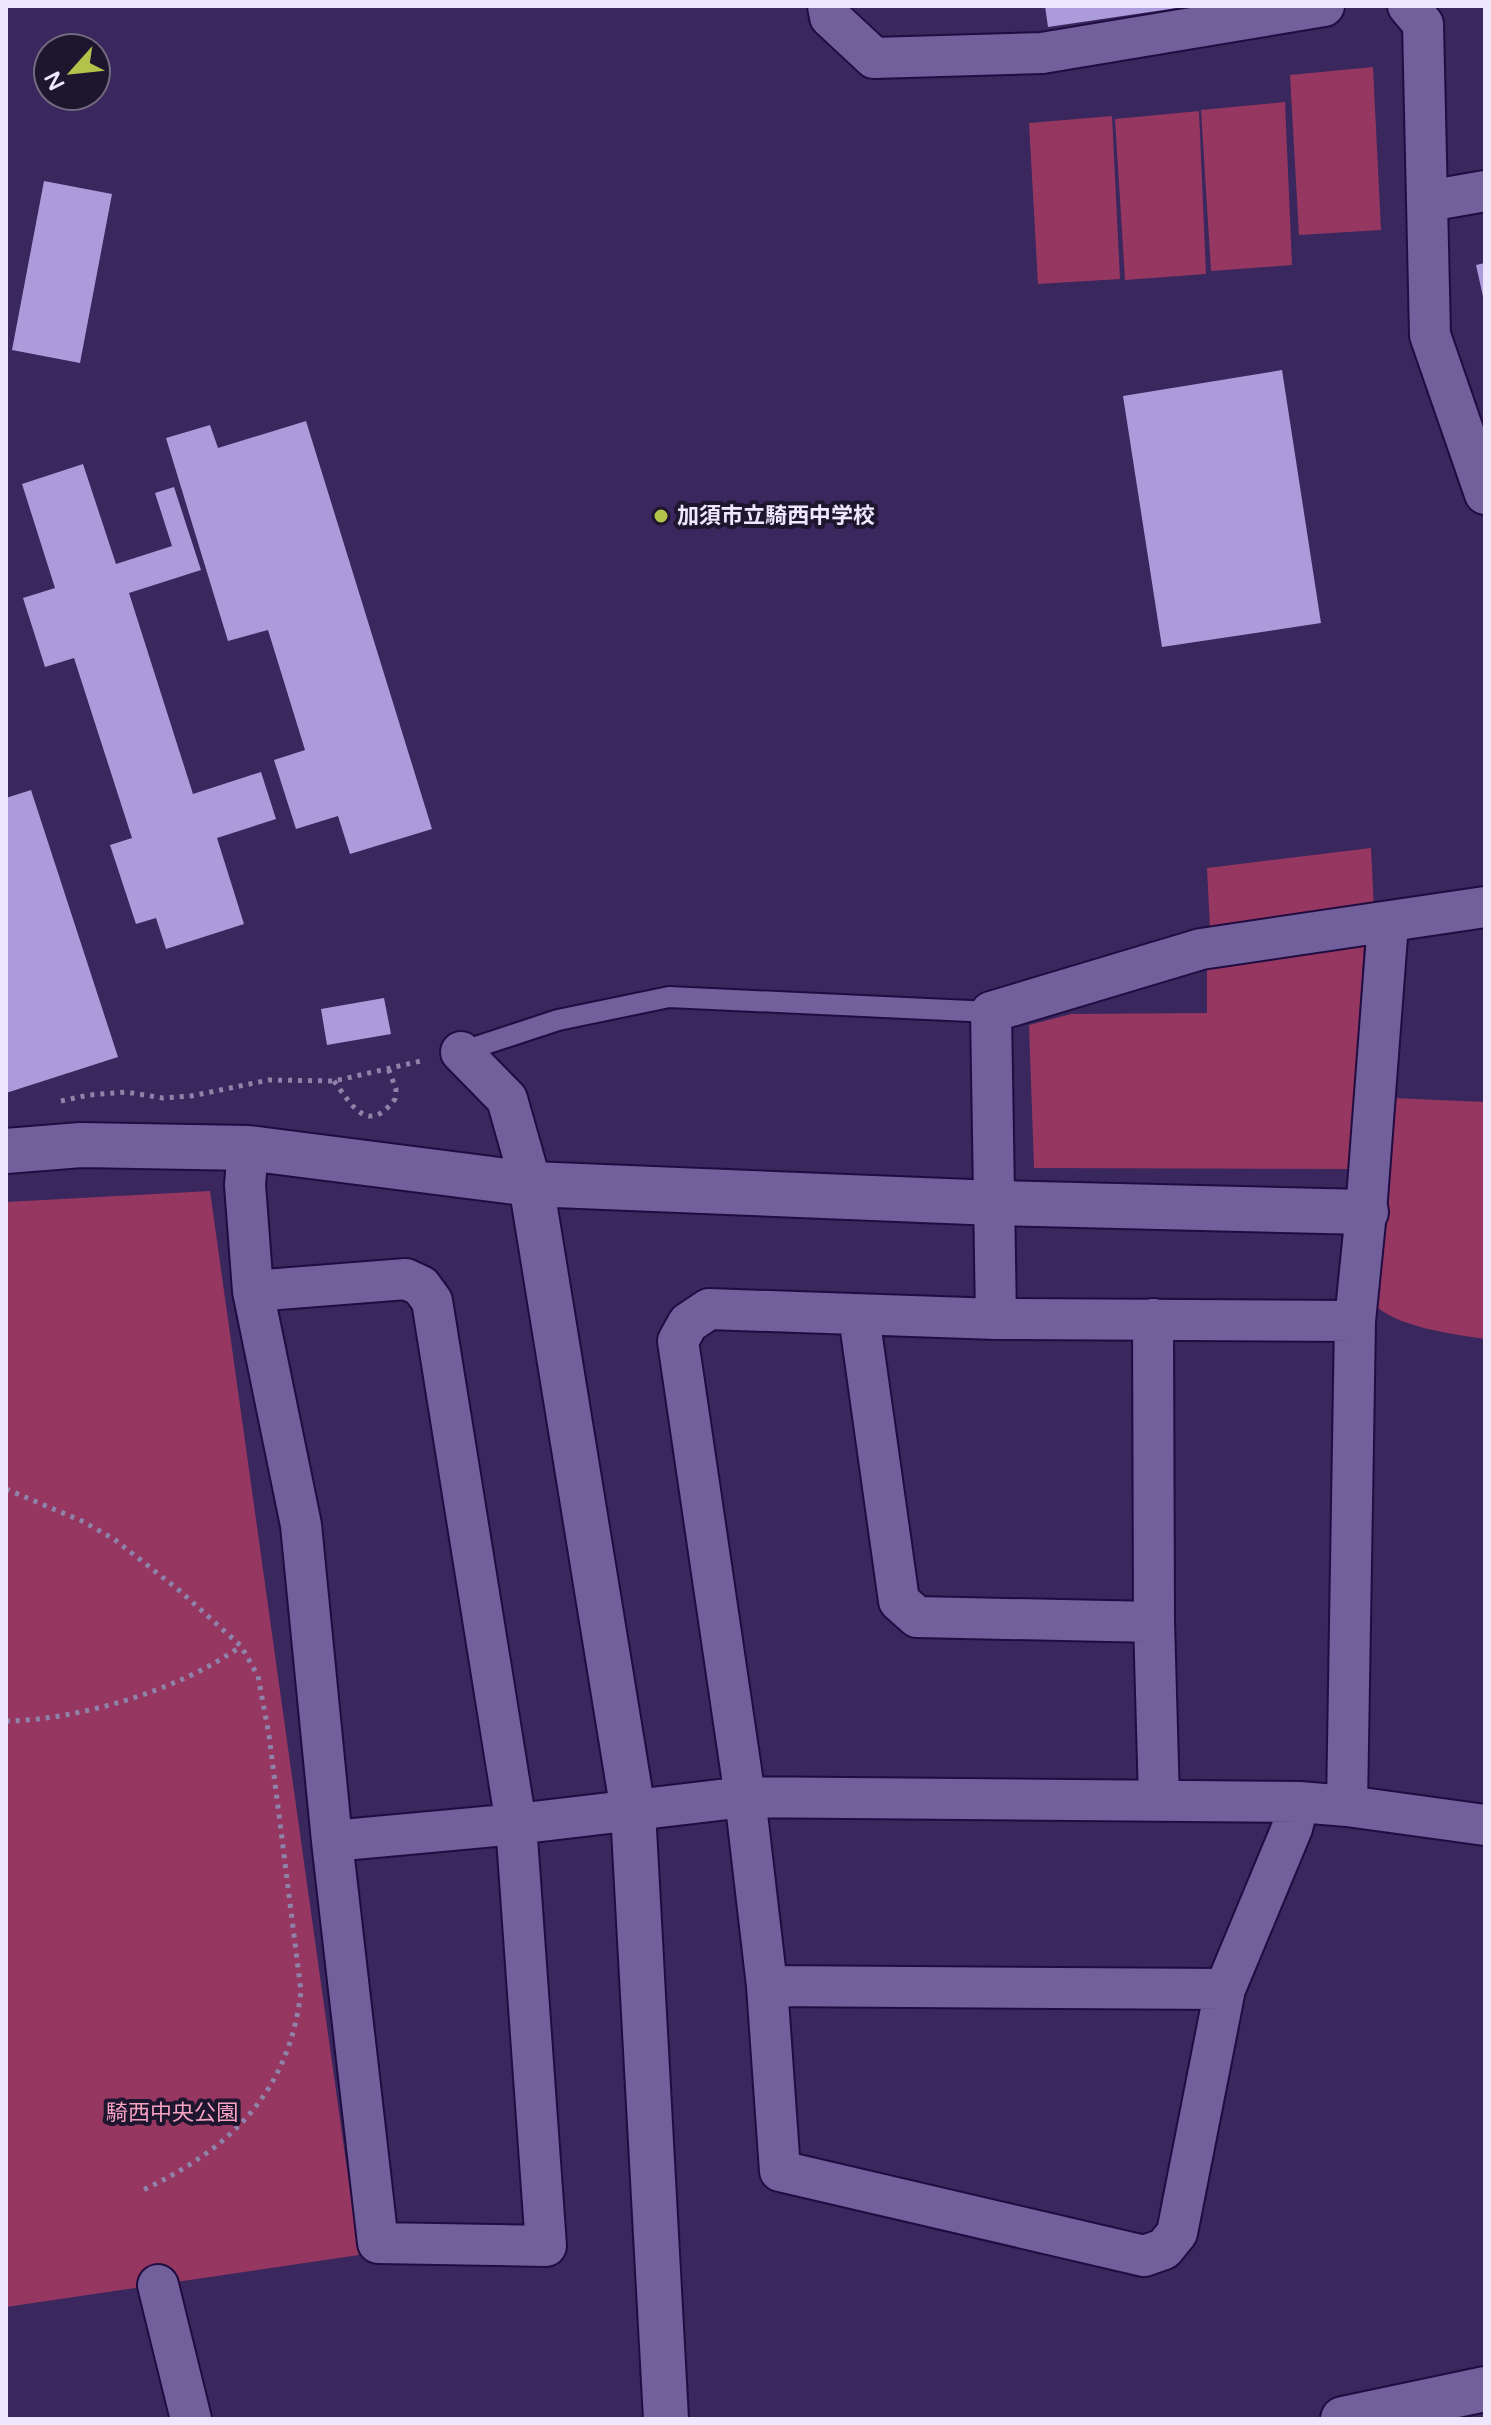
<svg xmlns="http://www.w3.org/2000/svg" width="1491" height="2425" viewBox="0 0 1491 2425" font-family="'Varela Round','Noto Sans JP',sans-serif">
<rect width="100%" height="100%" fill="#39275d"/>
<path fill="#953761" d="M1373,67L1381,230L1299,235L1290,75Z
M1285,102L1292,265L1211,271L1201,110Z
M1199,111L1206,274L1125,280L1115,119Z
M1112,116L1120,279L1038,284L1029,123Z
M1371,848L1374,909L1210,929L1207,868Z
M1364,945L1349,1169L1034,1168L1029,1025L1071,1014L1207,1013V962Z
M1393,1098L1485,1102V1339C1453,1334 1394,1327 1373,1303Z
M210,1191L359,2255L6,2307V1202Z"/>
<path fill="#ab9bdb" d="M1045,6H1177V8L1048,27Z
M44,181L112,194L80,363L12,350Z
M1485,263V300L1484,301L1476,265Z
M1282,370L1321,623L1162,647L1123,396Z
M306,421L432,829L350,854L338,816L296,829L274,760L305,750L268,630L228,641L166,438L210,425L218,448Z
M83,464L116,564L172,546L155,493L174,487L201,570L129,593L193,794L261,772L276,819L217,838L244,924L166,949L156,918L136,924L110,845L132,838L74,658L45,667L23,598L55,588L22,484Z
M31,790L118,1057L6,1093V798Z
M384,998L391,1034L327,1045L321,1009Z"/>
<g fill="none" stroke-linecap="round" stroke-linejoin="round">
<defs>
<path id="lane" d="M461,1052L558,1020L669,997L991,1012"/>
<path id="street" d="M828,6L830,17L874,58L1042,53L1324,6
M1408,6L1423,24L1430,335L1485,494
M1428,201L1485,191
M461,1052L507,1099L531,1184
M248,1148L245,1185L253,1291L301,1525L332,1841L378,2243L546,2246L516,1824L432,1301L421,1286L406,1279L253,1291
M859,1316L899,1601L917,1617L1154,1622
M996,1319L991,1012L1201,949L1485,907
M1153,1319L1154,1622L1159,1799
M1299,1802L1292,1828L1225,1989L1177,2233L1164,2249L1144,2256L780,2171L767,1986L745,1797L678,1341L688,1323L709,1309L996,1319L1355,1321
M1347,1806L1355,1321L1366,1212L1388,923
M332,1841L516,1824L745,1797L1299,1802L1347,1806L1485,1825
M767,1986L1225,1989
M158,2285L191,2419"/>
<path id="secondary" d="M6,1151L81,1145L248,1148L531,1184L995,1203L1366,1212
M531,1184L633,1811L666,2419
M1343,2419L1485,2389"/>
</defs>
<use href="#lane" stroke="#210c41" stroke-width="24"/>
<use href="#street" stroke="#210c41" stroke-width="44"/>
<use href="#secondary" stroke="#210c41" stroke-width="48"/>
<path stroke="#8f83a9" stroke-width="5" stroke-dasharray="4 6" stroke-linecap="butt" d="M334,1081C353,1107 368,1135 395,1099L396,1089L388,1068
M61,1101L89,1095L126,1092L163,1098L191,1096L269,1080L334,1081L425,1060
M6,1489L82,1521L114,1539L180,1591L241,1646L258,1676L269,1735L301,1991C289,2094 229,2150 139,2192
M6,1721C80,1720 182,1689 241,1646"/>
<use href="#lane" stroke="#71609c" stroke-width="20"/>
<use href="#street" stroke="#71609c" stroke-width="40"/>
<use href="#secondary" stroke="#71609c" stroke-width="44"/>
</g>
<circle fill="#b3c24b" stroke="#1e162f" stroke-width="3" cx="661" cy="516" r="8"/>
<g text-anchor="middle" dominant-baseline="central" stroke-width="8" stroke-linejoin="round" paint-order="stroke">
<g font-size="22" font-weight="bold" fill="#ede8fd" stroke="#1e162f" text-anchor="start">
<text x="677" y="516">加須市立騎西中学校</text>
</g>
<g font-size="22" fill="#f6a2c1" stroke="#1e162f">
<text x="172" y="2113">騎西中央公園</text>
</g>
</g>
<rect width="1491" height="2425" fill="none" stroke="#ede8fd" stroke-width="16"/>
<g transform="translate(72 72) rotate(243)"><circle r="38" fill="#1e162f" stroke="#716a81" stroke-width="2"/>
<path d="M0-6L14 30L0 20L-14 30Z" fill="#b3c24b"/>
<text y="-12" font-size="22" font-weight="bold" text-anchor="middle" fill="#ede8fd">N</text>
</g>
</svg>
